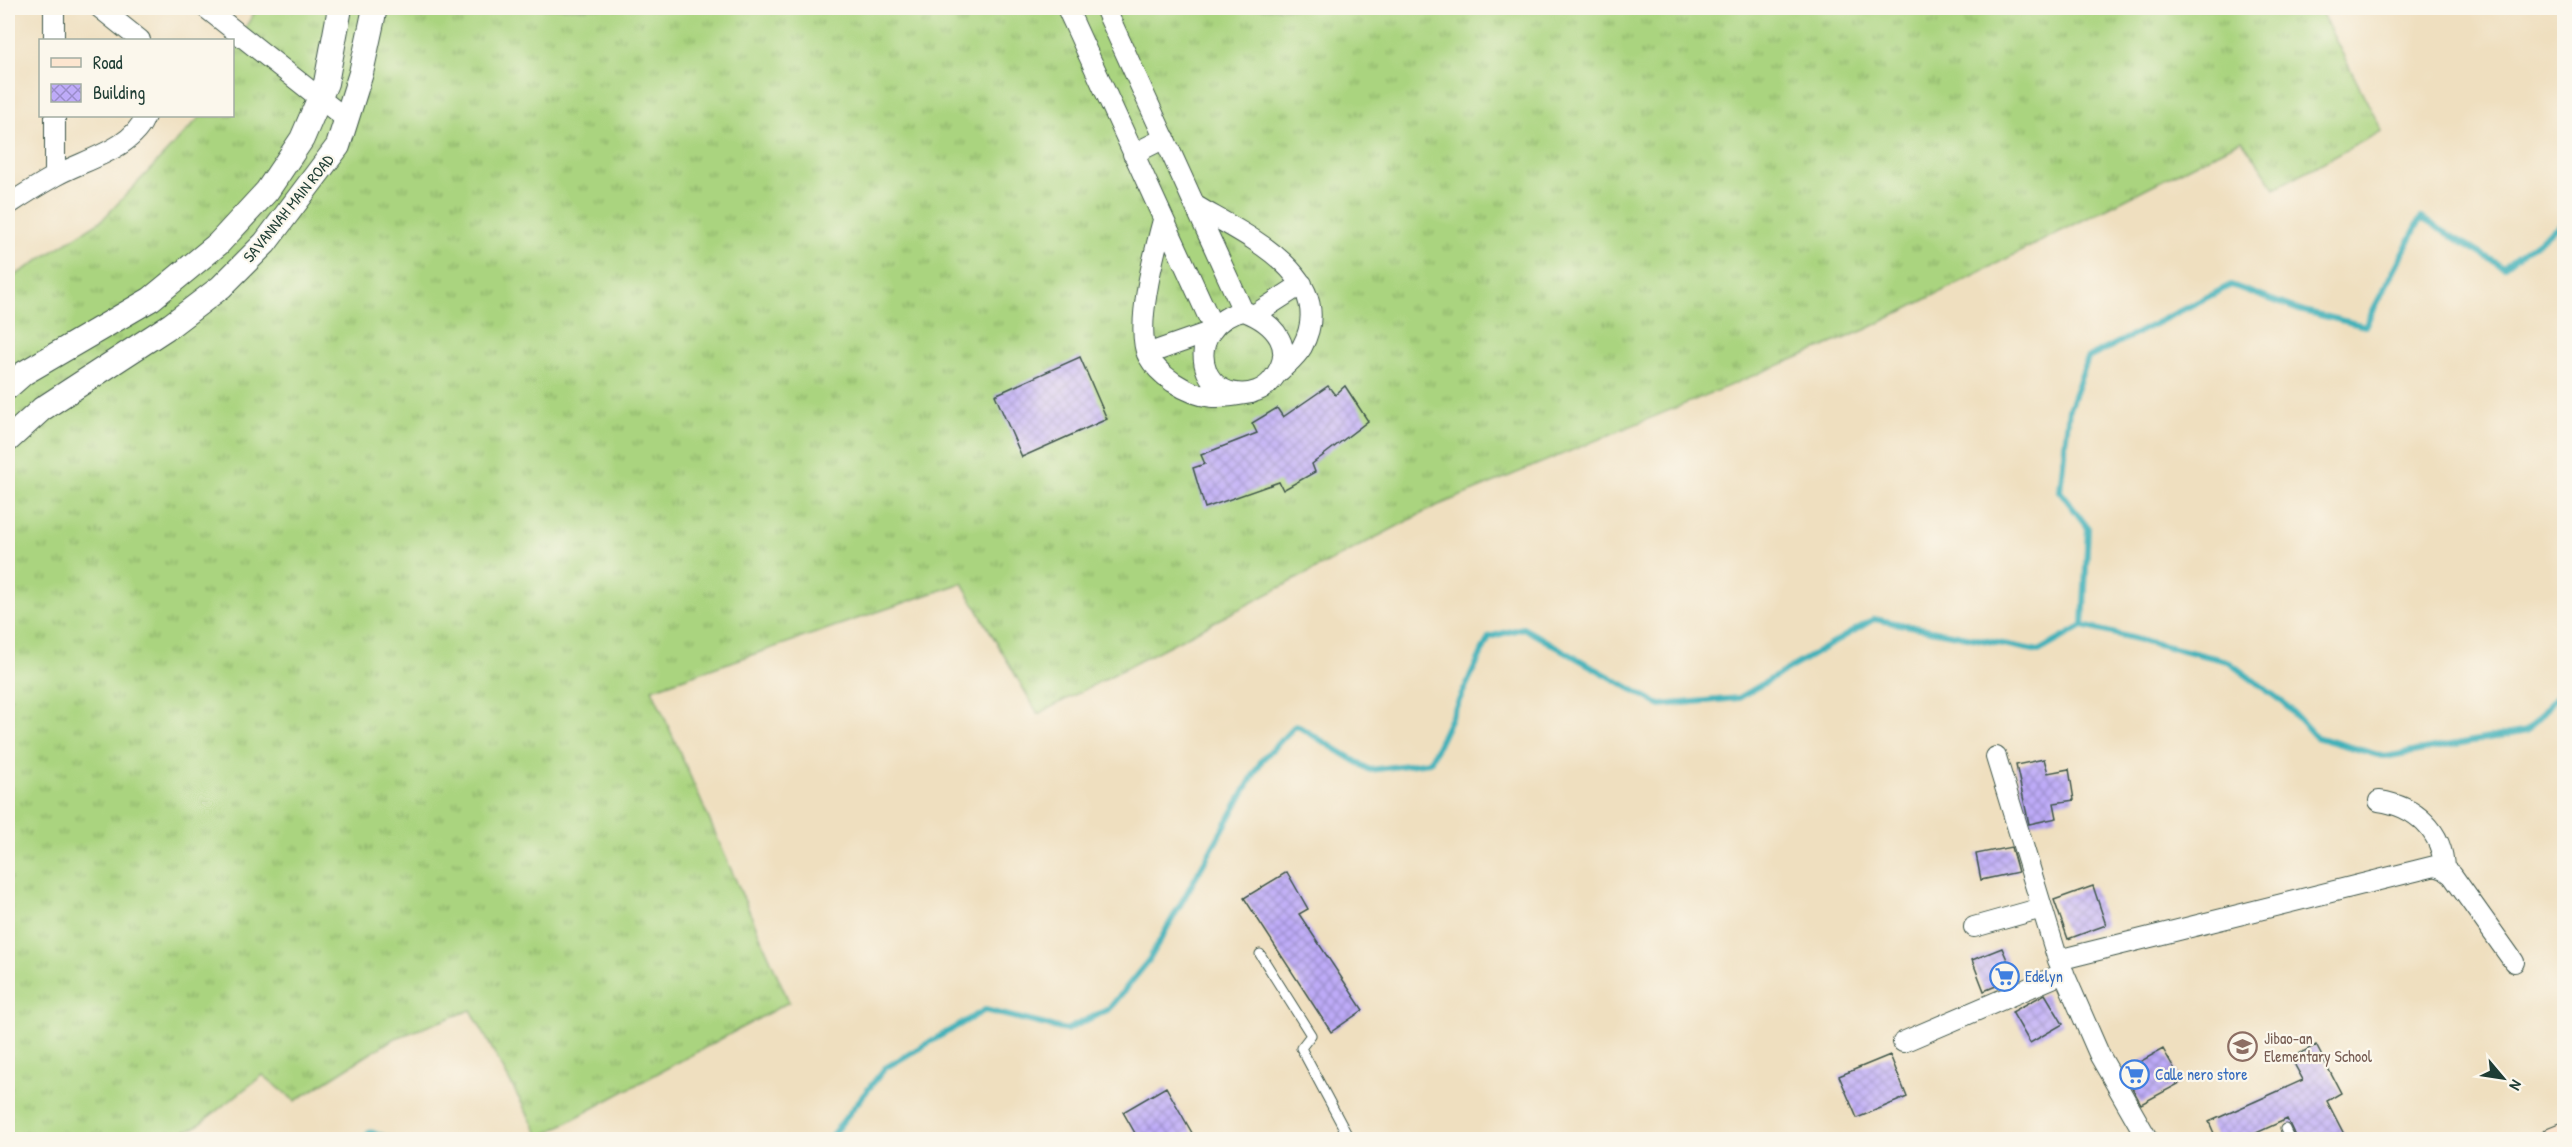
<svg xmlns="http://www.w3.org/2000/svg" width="2572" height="1147" viewBox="0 0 2572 1147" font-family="'Patrick Hand',sans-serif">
<defs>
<pattern id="grass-tufts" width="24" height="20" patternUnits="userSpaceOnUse" patternTransform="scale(1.5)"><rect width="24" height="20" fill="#aad47f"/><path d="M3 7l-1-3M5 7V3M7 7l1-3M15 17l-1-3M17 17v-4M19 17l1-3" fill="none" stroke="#8aad69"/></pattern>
<pattern id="building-cross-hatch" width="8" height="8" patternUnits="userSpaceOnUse" patternTransform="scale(1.5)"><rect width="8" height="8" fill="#beabf8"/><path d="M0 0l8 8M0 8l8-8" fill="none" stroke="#9a8cca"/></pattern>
</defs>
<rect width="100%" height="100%" fill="#fbf7ec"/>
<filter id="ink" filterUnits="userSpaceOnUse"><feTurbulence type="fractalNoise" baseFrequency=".0167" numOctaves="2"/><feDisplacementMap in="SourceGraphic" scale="12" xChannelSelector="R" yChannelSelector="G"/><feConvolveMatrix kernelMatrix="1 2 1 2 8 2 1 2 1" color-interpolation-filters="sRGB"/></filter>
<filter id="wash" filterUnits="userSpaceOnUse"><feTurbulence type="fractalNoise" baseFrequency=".008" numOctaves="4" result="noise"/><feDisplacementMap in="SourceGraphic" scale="24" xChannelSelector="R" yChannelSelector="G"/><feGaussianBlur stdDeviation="1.35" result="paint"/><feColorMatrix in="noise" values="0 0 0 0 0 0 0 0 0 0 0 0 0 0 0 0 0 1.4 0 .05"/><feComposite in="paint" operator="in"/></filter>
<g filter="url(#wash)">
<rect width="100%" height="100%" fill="#efdfbf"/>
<path fill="url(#grass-tufts)" stroke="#64885a" stroke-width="1.5" d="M247,8H2319L2382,131L2275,188L2242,140L1867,329L1434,507L1038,714L962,583L652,689L789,1002L540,1137L471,1010L393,1039L295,1101L263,1075L194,1128L154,1139L8,1140V280L102,220L201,116H232L233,46L254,14Z"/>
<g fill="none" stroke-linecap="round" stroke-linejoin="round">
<path stroke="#40b1b9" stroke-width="6" d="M2083,626L2227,661L2284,703L2316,737L2385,757L2527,731L2564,689
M364,1140L370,1132L395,1140
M828,1140L885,1068L985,1010L1066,1030L1109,1009L1149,960L1262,760L1296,725L1370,770L1430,762L1489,637L1523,628L1660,705L1739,698L1874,619L2039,651L2083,626L2088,528L2060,491L2069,409L2088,358L2231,285L2299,310L2365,326L2421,218L2503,267L2564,222"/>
</g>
<g id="blocks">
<path fill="url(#building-cross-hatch)" d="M1080,357L1107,419L1022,457L995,395Z
M1328,386L1335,395L1345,386L1368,421L1312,464L1315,472L1283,490L1279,482L1205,508L1193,468L1205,464L1201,455L1257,433L1252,423L1277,408L1283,417Z
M2044,759L2048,773L2069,769L2074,800L2054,803L2057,818L2029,824L2016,765Z
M2011,847L2018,872L1981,880L1976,854Z
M1287,872L1308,909L1299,914L1363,1010L1331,1032L1244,898Z
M2093,886L2106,925L2068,939L2054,900Z
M2002,948L2015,978L1984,991L1972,960Z
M2045,994L2063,1024L2030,1043L2012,1012Z
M2316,1045L2341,1093L2327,1101L2347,1140H2297L2287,1119L2241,1140H2217L2209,1122L2303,1080L2291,1058Z
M2163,1049L2182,1082L2141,1104L2123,1071Z
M1890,1055L1907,1097L1857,1118L1839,1076Z
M1166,1087L1196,1140H1139L1123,1112Z"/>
</g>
</g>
<g filter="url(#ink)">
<use href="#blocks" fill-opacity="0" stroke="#3e5549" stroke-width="1.5"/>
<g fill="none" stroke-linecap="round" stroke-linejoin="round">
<defs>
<path id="service" d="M1260,954L1311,1035L1301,1048L1350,1140
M2285,1129L2290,1140"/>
<path id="minor" d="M54,8V40
M100,8L140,40
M206,8L346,119
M1067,8L1213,327
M1105,8L1243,311
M55,116V175
M1133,154L1165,138
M8,205C23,195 39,185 55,176C83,160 134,149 145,116
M1196,206C1243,234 1340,276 1302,347C1297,356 1287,364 1280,371
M1163,220C1155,250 1134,328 1148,356C1154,367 1163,375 1173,382C1202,401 1219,399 1252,393
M1244,311C1275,323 1298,349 1272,380C1256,400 1219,398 1207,372C1195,343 1216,316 1244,311Z
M1254,315L1302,284
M1147,354L1210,332
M1996,757L2058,960L2100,1056L2148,1140
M2379,801C2415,806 2443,831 2444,869
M1974,927L2042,908
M2058,960L2435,866L2444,869L2452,875L2514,962
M1903,1042L2064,973"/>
<path id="tertiary" d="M8,387L24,373L151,299L218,244L267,191L302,139L326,83L340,8
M8,440L42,409L171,325L221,287L265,243L338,146L361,73L375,8"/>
<path id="secondary" d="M2554,1140L2564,1136"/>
</defs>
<use href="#service" stroke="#3e5549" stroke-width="11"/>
<use href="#minor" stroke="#3e5549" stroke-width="22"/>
<use href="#tertiary" stroke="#3e5549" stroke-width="26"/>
<use href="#secondary" stroke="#3e5549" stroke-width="29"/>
<use href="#service" stroke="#fff" stroke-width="9"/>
<use href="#minor" stroke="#fff" stroke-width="20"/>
<use href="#tertiary" stroke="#fff" stroke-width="24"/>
<use href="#secondary" stroke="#fce5cf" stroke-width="27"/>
</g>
</g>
<defs>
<symbol id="supermarket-ring" viewBox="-11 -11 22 22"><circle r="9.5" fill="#fbf7ec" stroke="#3f7fe0" stroke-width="1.5"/><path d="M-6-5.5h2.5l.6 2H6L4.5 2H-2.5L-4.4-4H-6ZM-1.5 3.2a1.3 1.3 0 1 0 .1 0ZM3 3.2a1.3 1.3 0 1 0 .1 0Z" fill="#3f7fe0"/></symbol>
<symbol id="school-ring" viewBox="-11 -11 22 22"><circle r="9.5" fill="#fbf7ec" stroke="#8d6e63" stroke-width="1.5"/><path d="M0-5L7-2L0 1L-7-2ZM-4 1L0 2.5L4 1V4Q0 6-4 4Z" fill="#8d6e63"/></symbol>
</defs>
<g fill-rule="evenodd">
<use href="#supermarket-ring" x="1988" y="960" width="33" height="33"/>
<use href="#school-ring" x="2226" y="1030" width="33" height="33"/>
<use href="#supermarket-ring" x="2118" y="1058" width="33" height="33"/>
</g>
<g text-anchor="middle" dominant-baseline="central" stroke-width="4.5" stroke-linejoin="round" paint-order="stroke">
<g font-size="16" fill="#1f3d34" stroke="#fbf7ec">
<text transform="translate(288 208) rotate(-51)">SAVANNAH MAIN ROAD</text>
</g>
<g font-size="16" fill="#366cbe" stroke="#fbf7ec" text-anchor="start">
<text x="2025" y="976">Edelyn</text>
<text x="2155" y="1074">Calle nero store</text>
</g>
<g font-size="16" fill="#785e54" stroke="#fbf7ec" text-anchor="start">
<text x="2264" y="1038">Jibao-an<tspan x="2264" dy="18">Elementary School</tspan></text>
</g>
</g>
<rect width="2572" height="1147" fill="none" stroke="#fbf7ec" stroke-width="30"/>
<rect x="39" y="39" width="195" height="78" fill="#fbf7ec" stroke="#a3ada2" stroke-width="1.5"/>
<rect x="51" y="58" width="30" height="9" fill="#fce5cf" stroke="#a3ada2" stroke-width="1.5"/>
<text x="93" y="69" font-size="18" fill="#1f3d34">Road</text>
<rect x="51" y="84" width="30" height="18" fill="url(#building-cross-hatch)" stroke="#a3ada2" stroke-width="1.5"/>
<text x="93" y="99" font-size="18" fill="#1f3d34">Building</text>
<g transform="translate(2503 1078) rotate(119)" stroke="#fbf7ec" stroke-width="4.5" paint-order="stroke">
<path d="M0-4.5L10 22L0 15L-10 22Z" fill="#1f3d34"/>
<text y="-9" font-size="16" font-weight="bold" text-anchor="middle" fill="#1f3d34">N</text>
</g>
</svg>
